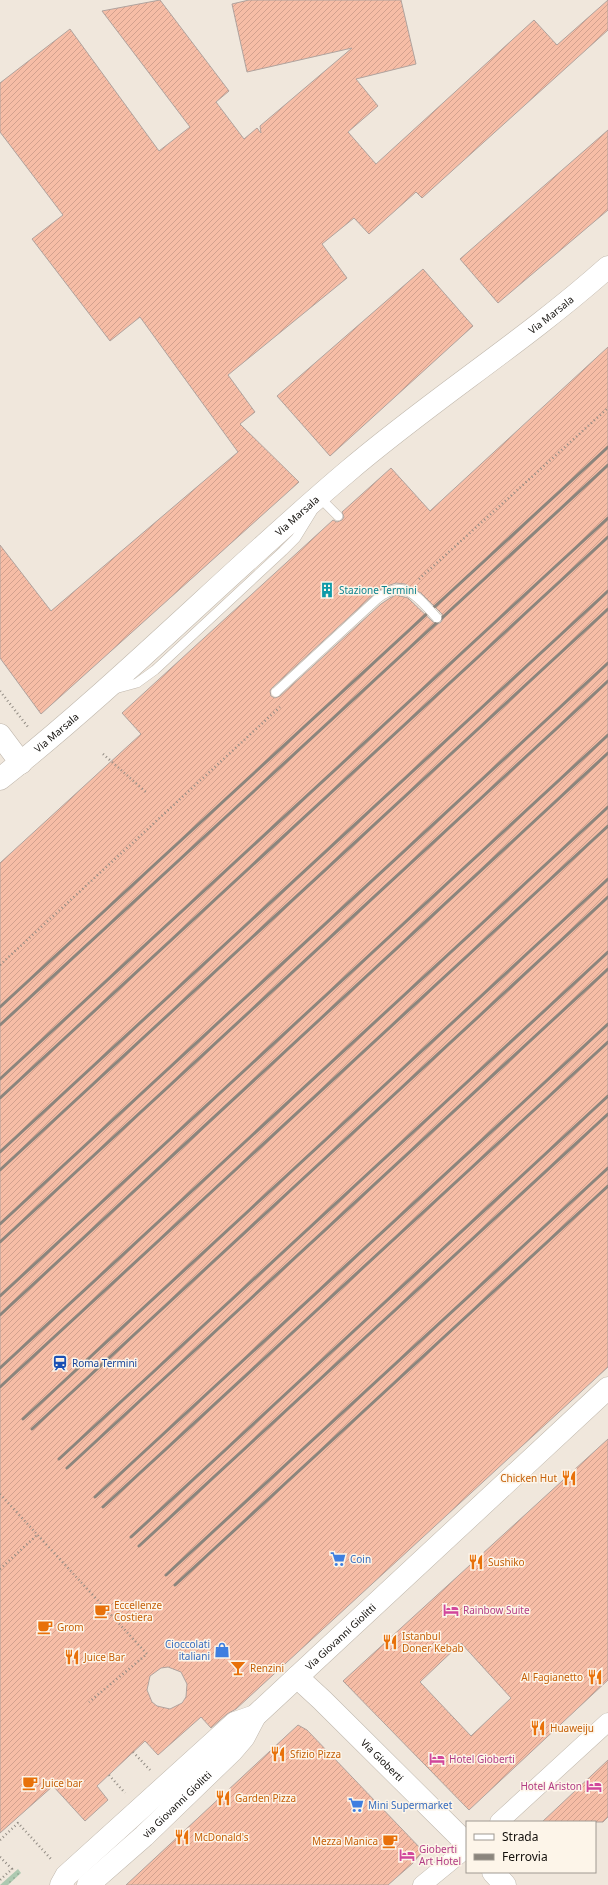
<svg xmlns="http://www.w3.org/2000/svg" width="608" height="1885" viewBox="0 0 608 1885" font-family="'Noto Sans',sans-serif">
<defs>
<pattern id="garden-dots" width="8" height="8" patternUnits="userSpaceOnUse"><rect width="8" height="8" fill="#adc9b1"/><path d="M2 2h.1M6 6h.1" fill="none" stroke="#94ac97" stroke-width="1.8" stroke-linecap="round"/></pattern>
<pattern id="building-hatch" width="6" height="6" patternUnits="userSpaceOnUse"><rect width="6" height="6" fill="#f6bda6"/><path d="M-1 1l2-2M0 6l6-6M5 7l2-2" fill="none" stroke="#d2a18e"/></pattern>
</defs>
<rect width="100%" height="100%" fill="#f0e7dc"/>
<path fill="url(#garden-dots)" d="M18,1869L21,1873L8,1885H0Z"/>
<path fill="url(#building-hatch)" stroke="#b0a39e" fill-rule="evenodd" d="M160,0L229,91L216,102L244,139L257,128L261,133L260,126L352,48L247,72L232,4L249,0H401L416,64L356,79L378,106L348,132L376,164L534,20L557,45L608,0V30L422,198L416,192L369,234L354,218L322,244L347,278L228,375L255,412L240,424L299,482L41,714L0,658V545L51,611L238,452L140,317L110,341L32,239L63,215L0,132V83L70,29L159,151L190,127L102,11Z
M608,130V210L498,303L460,259Z
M423,269L473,326L330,456L277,396Z
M608,347V1367L236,1709L227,1714L211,1728L201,1717L158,1755L145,1741L97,1786L108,1800L85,1821L53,1786L0,1833V863L141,734L122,713L333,520L337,522L342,520L344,517L342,512L391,468L430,511ZM396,583L405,584L421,593L442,614L443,619L441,622L438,624L433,622L408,598L396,595L390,598L381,604L280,696L275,698L271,696L270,691L272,688L373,595L384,587ZM168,1667L181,1672L187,1684L186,1697L182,1703L170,1709L157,1706L152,1702L147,1690L150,1676L161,1668Z
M608,1439V1680L469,1810L343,1681ZM461,1643L511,1698L471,1736L420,1682Z
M298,1725L307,1730L423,1851L413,1863L388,1885H126Z
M608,1760V1817L603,1822H542Z"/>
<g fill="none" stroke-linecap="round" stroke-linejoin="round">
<defs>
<path id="lane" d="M318,498L319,497L338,516
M115,689L137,683L155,670L283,551L296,538L312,512"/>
<path id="street" d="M499,1822L608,1722
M422,1885L467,1848"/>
<g id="secondary">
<path d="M0,735L21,763"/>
<path id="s1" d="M0,779C121,683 229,572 347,472C431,400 525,341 608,267"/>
<path id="s2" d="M297,1677L322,1700L467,1844"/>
<path d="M493,1872L505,1885"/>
<path id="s3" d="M61,1885L66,1876L235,1723L255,1716L608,1388"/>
<path id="s4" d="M88,1885L144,1836L232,1751L244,1737L255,1716"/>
</g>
</defs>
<use href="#lane" stroke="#c0b8ad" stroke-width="10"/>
<use href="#street" stroke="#c0b8ad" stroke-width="19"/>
<use href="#secondary" stroke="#c0b8ad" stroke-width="23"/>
<path stroke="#918b83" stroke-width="2.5" stroke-dasharray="1 3" stroke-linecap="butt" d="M419,579L608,408
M0,691L28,727
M103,754L147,793
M0,965L280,707
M0,1494L147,1654L89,1702
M0,1569L37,1535
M133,1752L150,1770
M109,1775L125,1793
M0,1840L18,1823L51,1859
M0,1857L12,1869L0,1880"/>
<use href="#lane" stroke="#fff" stroke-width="9"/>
<use href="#street" stroke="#fff" stroke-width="18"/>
<use href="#secondary" stroke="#fff" stroke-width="22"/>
<path stroke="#8b857d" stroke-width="3" d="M0,1007L608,447
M0,1025L608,465
M0,1079L608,518
M0,1098L608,537
M0,1152L608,591
M0,1170L608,609
M0,1224L608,663
M0,1242L608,681
M0,1296L608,735
M0,1315L608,753
M0,1368L608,807
M0,1387L608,826
M23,1419L608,879
M32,1429L608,897
M59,1459L608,952
M67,1468L608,969
M95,1497L608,1024
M103,1507L608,1042
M131,1537L608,1096
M139,1546L608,1114
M166,1575L608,1168
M175,1585L608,1186"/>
<defs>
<path id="lane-bridge" d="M276,692L377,599C405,576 418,598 437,618"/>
</defs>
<use href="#lane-bridge" stroke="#c0b8ad" stroke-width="10" stroke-linecap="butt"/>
<use href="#lane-bridge" stroke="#fff" stroke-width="9"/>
</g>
<defs>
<symbol id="building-bare" viewBox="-9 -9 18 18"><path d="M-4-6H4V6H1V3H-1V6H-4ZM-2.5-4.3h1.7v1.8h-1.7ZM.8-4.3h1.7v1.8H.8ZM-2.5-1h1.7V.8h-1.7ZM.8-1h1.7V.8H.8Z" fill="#0f9aa8" stroke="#fdf5e9" stroke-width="2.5" paint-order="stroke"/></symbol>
<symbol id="station-bare" viewBox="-9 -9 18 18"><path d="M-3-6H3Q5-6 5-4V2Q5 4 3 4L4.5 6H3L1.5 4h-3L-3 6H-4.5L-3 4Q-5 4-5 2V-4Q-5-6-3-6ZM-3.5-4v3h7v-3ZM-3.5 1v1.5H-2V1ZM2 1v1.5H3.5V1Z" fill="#1a4fb4" stroke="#fdf5e9" stroke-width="2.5" paint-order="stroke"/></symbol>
<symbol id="restaurant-bare" viewBox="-9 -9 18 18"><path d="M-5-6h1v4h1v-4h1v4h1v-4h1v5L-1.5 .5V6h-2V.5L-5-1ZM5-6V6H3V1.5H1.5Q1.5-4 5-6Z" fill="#e8710a" stroke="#fdf5e9" stroke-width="2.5" paint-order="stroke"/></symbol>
<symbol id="supermarket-bare" viewBox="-9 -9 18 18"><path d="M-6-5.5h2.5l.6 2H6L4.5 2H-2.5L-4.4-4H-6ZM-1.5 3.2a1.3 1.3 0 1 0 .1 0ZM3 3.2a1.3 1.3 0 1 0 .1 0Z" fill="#3f7fe0" stroke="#fdf5e9" stroke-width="2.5" paint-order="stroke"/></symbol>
<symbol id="hotel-bare" viewBox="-9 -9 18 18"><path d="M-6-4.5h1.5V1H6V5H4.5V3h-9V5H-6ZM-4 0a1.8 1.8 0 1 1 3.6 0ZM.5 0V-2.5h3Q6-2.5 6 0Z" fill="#d1479c" stroke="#fdf5e9" stroke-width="2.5" paint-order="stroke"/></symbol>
<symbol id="cafe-bare" viewBox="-9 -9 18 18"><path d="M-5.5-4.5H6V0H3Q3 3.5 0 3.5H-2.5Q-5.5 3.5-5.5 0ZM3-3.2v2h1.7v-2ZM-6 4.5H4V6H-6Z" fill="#e8710a" stroke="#fdf5e9" stroke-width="2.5" paint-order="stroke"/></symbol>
<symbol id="shop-bare" viewBox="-9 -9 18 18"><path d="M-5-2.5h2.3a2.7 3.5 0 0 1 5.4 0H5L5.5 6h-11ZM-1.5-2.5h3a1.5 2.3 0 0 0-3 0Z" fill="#3f7fe0" stroke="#fdf5e9" stroke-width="2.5" paint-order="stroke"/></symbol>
<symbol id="bar-bare" viewBox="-9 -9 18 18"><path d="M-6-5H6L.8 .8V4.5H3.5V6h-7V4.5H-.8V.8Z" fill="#e8710a" stroke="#fdf5e9" stroke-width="2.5" paint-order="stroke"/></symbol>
</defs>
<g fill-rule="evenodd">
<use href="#building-bare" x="316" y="579" width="22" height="22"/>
<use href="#station-bare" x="49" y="1352" width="22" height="22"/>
<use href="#restaurant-bare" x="558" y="1467" width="22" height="22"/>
<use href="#supermarket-bare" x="327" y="1548" width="22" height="22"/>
<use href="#restaurant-bare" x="465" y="1551" width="22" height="22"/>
<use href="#hotel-bare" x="440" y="1599" width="22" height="22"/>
<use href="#cafe-bare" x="91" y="1600" width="22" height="22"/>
<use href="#cafe-bare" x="34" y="1616" width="22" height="22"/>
<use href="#restaurant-bare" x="379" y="1631" width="22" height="22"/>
<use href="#shop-bare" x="211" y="1639" width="22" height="22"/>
<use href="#restaurant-bare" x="61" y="1646" width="22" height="22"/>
<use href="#bar-bare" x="227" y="1657" width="22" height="22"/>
<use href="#restaurant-bare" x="584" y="1666" width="22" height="22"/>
<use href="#restaurant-bare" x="527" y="1717" width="22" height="22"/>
<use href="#restaurant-bare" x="267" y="1743" width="22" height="22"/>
<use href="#hotel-bare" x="426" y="1748" width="22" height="22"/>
<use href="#cafe-bare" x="19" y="1772" width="22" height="22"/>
<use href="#hotel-bare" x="583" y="1775" width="22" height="22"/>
<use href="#restaurant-bare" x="212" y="1787" width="22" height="22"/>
<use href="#supermarket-bare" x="345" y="1794" width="22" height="22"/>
<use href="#restaurant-bare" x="171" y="1826" width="22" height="22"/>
<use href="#cafe-bare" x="379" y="1830" width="22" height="22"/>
<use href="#hotel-bare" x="396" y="1844" width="22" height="22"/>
</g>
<g text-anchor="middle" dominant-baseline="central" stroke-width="3" stroke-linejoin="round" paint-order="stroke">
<g font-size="10" fill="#13100c" stroke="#fdf5e9">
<text stroke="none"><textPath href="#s1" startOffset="721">Via Marsala</textPath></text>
<text stroke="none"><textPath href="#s1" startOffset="397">Via Marsala</textPath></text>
<text stroke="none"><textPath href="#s1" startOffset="73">Via Marsala</textPath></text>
<text stroke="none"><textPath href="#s3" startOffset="376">Via Giovanni Giolitti</textPath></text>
<text stroke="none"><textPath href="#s2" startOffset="119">Via Gioberti</textPath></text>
<text stroke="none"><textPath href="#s4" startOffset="120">via Giovanni Giolitti</textPath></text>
</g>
<g font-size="10" fill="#0d838f" stroke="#fdf5e9" text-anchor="start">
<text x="339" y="590">Stazione Termini</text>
</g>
<g font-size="10" fill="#164399" stroke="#fdf5e9" text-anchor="start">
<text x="72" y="1363">Roma Termini</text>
</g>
<g font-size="10" fill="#c56008" stroke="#fdf5e9" text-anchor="start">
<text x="557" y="1478" text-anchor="end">Chicken Hut</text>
<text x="488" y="1562">Sushiko</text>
<text x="114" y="1605">Eccellenze<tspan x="114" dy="12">Costiera</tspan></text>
<text x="57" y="1627">Grom</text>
<text x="402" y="1636">Istanbul<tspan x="402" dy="12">Doner Kebab</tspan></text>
<text x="84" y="1657">Juice Bar</text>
<text x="250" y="1668">Renzini</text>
<text x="583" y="1677" text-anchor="end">Al Fagianetto</text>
<text x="550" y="1728">Huaweiju</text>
<text x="290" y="1754">Sfizio Pizza</text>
<text x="42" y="1783">Juice bar</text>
<text x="235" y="1798">Garden Pizza</text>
<text x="194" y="1837">McDonald's</text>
<text x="378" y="1841" text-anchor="end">Mezza Manica</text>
</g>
<g font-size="10" fill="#366cbe" stroke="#fdf5e9" text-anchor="start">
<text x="350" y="1559">Coin</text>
<text x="210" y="1644" text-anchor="end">Cioccolati<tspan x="210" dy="12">italiani</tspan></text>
<text x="368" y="1805">Mini Supermarket</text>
</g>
<g font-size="10" fill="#b23c85" stroke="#fdf5e9" text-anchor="start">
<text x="463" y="1610">Rainbow Suite</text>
<text x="449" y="1759">Hotel Gioberti</text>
<text x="582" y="1786" text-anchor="end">Hotel Ariston</text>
<text x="419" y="1849">Gioberti<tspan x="419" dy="12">Art Hotel</tspan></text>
</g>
</g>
<rect x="466" y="1821" width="130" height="52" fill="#fdf5e9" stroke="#9f9991"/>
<rect x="474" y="1834" width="20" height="6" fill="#ffffff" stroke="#9f9991"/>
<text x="502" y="1841" font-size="12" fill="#13100c">Strada</text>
<rect x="474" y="1854" width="20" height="6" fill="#8b857d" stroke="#9f9991"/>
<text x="502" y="1861" font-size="12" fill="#13100c">Ferrovia</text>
</svg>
